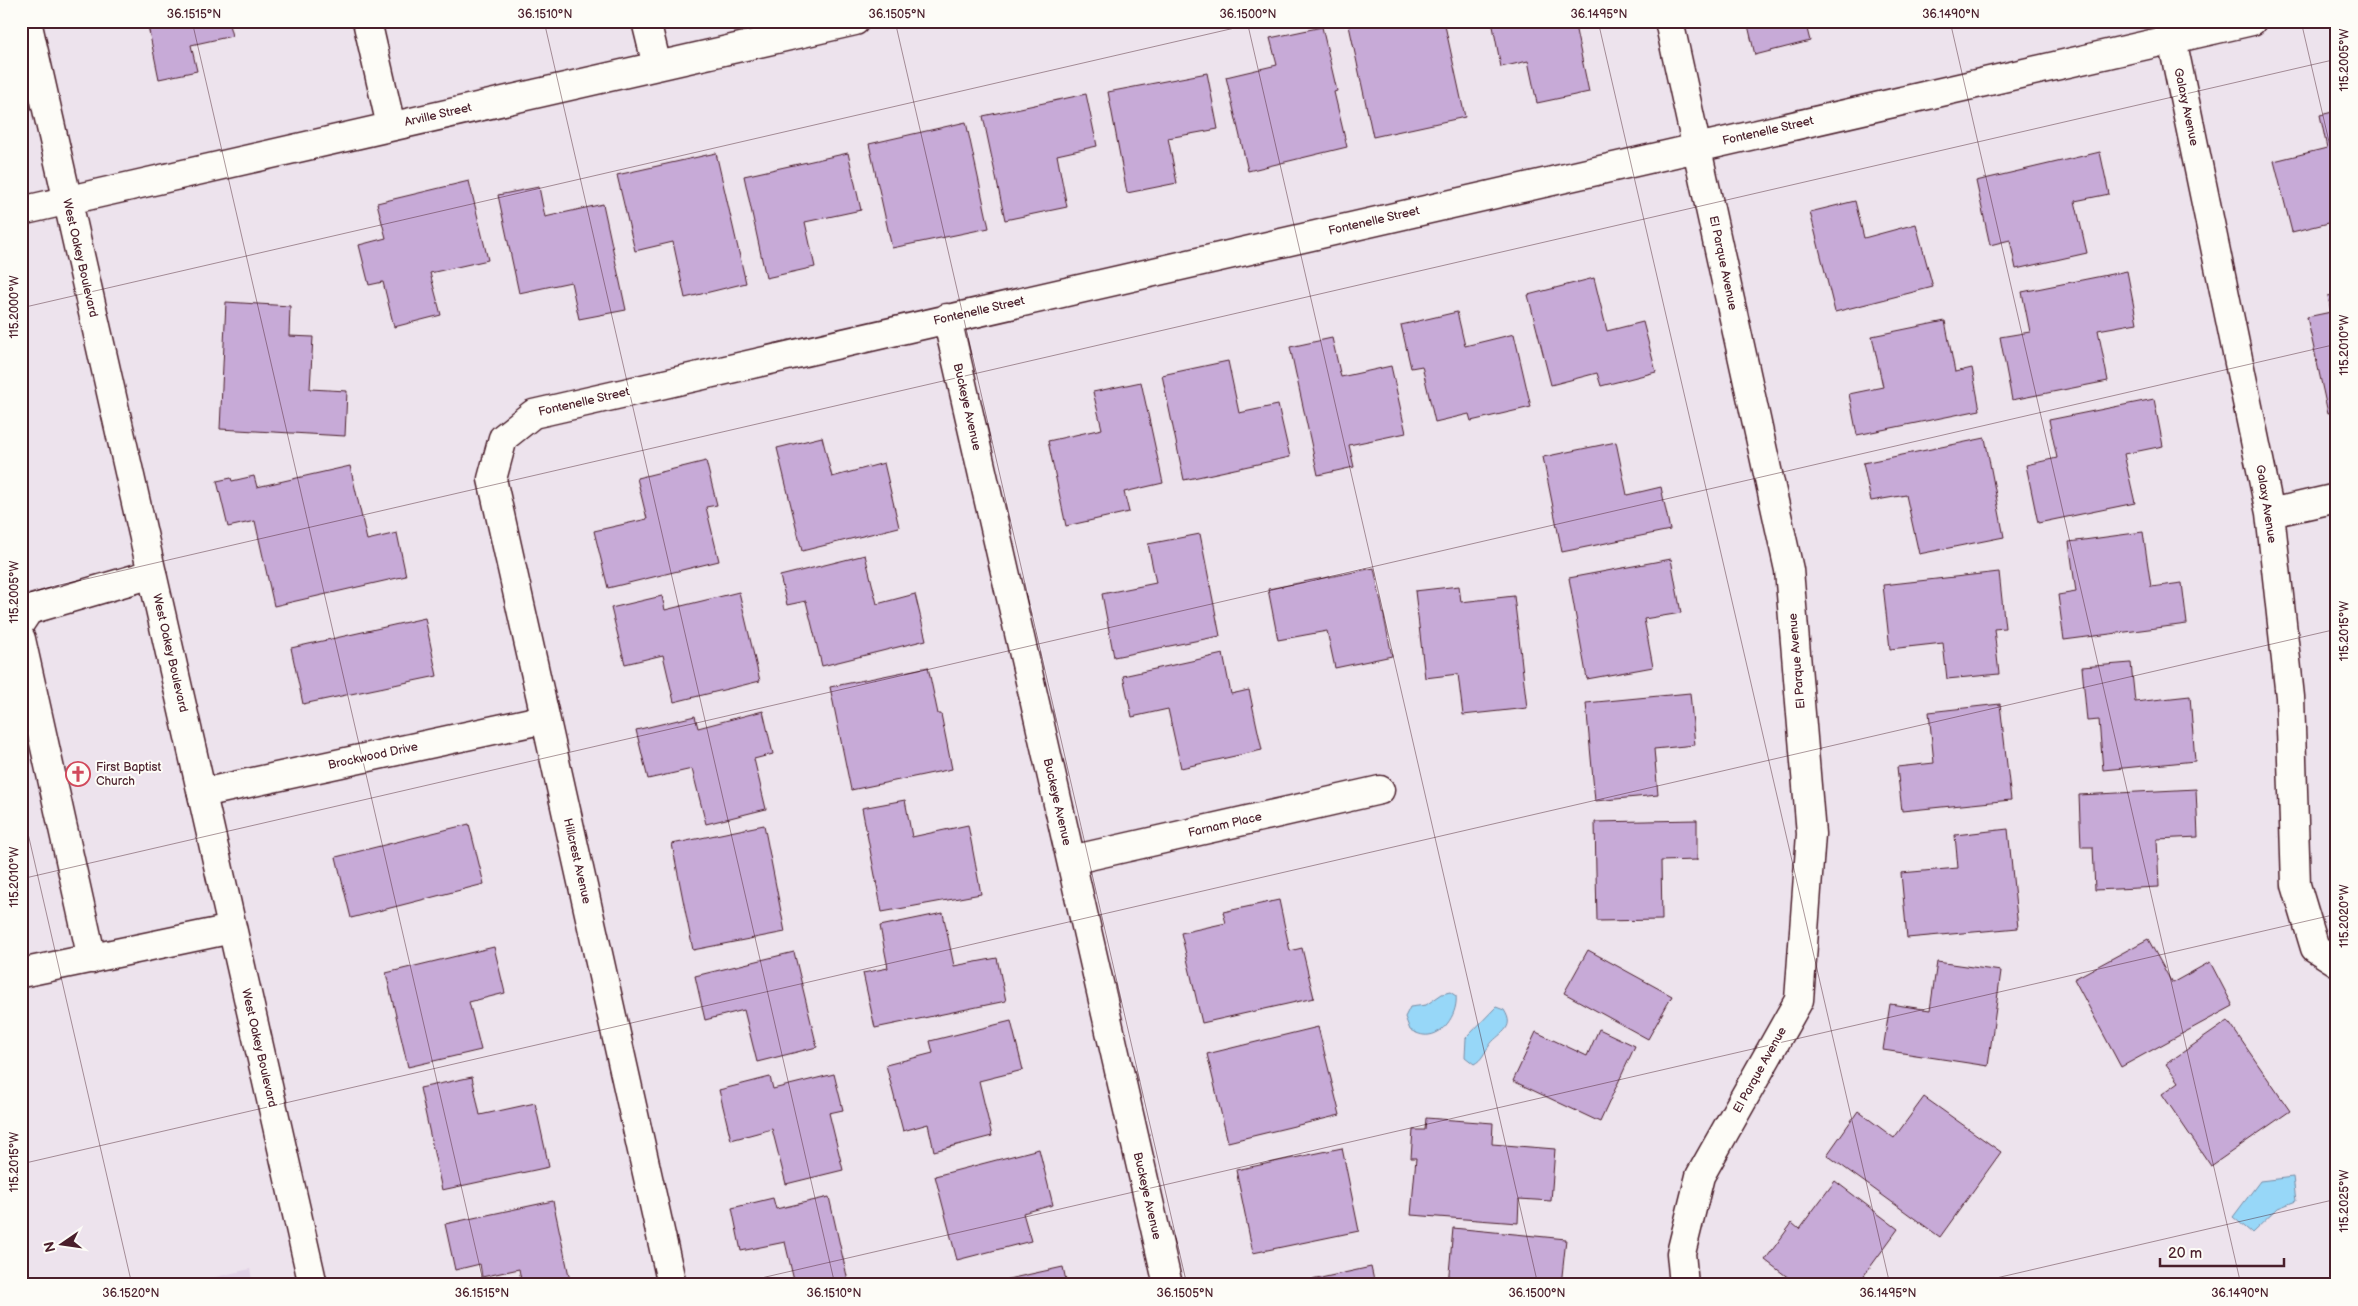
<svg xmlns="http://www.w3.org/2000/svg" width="2358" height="1306" viewBox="0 0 2358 1306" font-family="'Balsamiq Sans',sans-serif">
<rect width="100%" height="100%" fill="#ede3ed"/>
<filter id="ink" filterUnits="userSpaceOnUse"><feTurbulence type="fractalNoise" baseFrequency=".02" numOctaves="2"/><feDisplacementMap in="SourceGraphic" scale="10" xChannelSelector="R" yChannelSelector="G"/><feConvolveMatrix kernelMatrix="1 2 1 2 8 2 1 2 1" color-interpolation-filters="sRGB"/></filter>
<g filter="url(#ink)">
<path fill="#e2d2e6" d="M250,1269L253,1285H181Z"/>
<path fill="#97d7f8" stroke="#788da6" d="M1450,992L1456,996C1458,1011 1446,1033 1429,1035C1422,1036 1416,1033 1410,1030L1405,1017L1410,1007L1426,1005L1442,994Z
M1496,1007L1504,1010C1517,1030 1497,1033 1489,1046C1484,1053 1482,1060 1474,1064L1465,1057L1466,1038Z
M2293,1177L2296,1201L2278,1208L2252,1233L2233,1217L2260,1181Z"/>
<path fill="#c7aad7" stroke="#4a1f2b" d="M147,21H228L232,36L191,45L197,71L159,79Z
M1348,21H1444L1465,117L1373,137Z
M1492,21H1574L1589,92L1537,103L1528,61L1501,67Z
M1747,21H1805L1810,41L1755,55Z
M1322,27L1337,91L1334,92L1347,147L1248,171L1226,77L1277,65L1270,38Z
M1207,73L1218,129L1168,138L1177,183L1127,193L1108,92Z
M1086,94L1097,146L1057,155L1067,207L1005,220L983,116Z
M2337,111V221L2292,232L2274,161L2327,148L2320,115Z
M966,122L989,228L892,248L869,144Z
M2100,152L2109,194L2075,201L2087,253L2016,269L2010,240L1990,245L1976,181Z
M716,153L746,283L685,298L673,242L635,251L617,175Z
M848,153L861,210L805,222L815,267L766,278L744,176Z
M469,181L488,260L430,273L441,315L394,327L383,282L369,285L359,245L386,238L377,203Z
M539,187L545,217L603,204L626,310L579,319L571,282L519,293L498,195Z
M1855,201L1864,238L1916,224L1933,287L1835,312L1810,212Z
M2127,271L2137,323L2098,330L2108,381L2012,400L2000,337L2030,332L2022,292Z
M1594,278L1607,331L1643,322L1656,372L1601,386L1597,373L1551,385L1528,295Z
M2337,294V411L2328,413L2307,317L2331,312L2328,296Z
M226,302L290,306L289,336L313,337L310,389L347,391L345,436L220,429Z
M1457,312L1465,346L1514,334L1531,407L1471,421L1469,414L1435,422L1422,366L1411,368L1401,325Z
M1945,321L1955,372L1972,368L1980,410L1857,435L1849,394L1883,387L1872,336Z
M1332,338L1341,377L1391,366L1406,433L1349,445L1354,467L1318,475L1290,347Z
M1228,361L1239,413L1278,405L1290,457L1184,480L1162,375Z
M1141,382L1163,483L1124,492L1129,512L1066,526L1048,441L1102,429L1093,392Z
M2154,399L2163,446L2124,454L2135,503L2038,523L2026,465L2057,458L2049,420Z
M822,437L832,477L884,463L899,527L802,551L777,448Z
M1985,438L2004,537L1919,554L1906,495L1871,501L1863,463Z
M1616,442L1627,495L1661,487L1670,530L1562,552L1543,457Z
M706,461L717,505L706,507L719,561L608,588L594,531L647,519L637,478Z
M350,466L367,540L397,533L406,576L274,606L255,521L228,527L217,481L231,478L232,481L254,476L257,487Z
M2143,532L2151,587L2182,583L2187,624L2064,640L2058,595L2076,592L2069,542Z
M1200,534L1220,636L1114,657L1102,594L1156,583L1148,544Z
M865,555L877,604L915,594L926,640L822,666L806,601L787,605L780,576Z
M1671,559L1681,613L1644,619L1653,667L1587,679L1569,578Z
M1374,568L1392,656L1335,668L1327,631L1278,640L1268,589Z
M1999,572L2005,628L1994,629L1999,674L1947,679L1943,643L1890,649L1883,585Z
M1459,586L1461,602L1514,596L1527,708L1463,715L1458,674L1425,678L1415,591Z
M739,592L760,681L674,702L663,655L625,664L611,608L662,596L665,610Z
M425,618L437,676L303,704L291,648Z
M1223,654L1231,694L1249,690L1262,750L1181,768L1168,709L1132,717L1123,676Z
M2131,663L2135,702L2190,696L2195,761L2103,770L2099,720L2087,721L2082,667Z
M928,667L938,714H941L952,769L851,790L830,687Z
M1690,693L1695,745L1654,749L1658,795L1595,801L1586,703Z
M2000,704L2011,800L1902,811L1897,767L1934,763L1929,712Z
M763,711L773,754L754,759L766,809L706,824L692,769L648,779L636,730L695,716L698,728Z
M2196,789L2198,837L2157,839L2159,887L2095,890L2093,847H2081L2079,795Z
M905,800L912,837L968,825L981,894L882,912L862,808Z
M1697,820V860L1661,861L1662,920L1597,921L1595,822Z
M469,824L484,884L351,918L336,857Z
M764,825L785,932L693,950L672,844Z
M2008,829L2018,928L1907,938L1901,873L1958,868L1955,835Z
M1279,900L1290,951L1302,948L1314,998L1202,1023L1181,933L1226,923L1223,912Z
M943,913L954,966L997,958L1006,1001L875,1028L863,973L888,968L880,926Z
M2148,939L2172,983L2210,962L2233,1006L2121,1067L2074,979Z
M494,947L505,993L469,1002L481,1050L408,1067L386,973Z
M1588,950L1672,996L1648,1039L1564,993Z
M794,952L817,1047L757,1062L744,1010L705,1020L695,976Z
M1937,962L2001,971L1988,1066L1883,1050L1890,1004L1930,1010Z
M1011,1021L1023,1070L979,1081L992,1136L934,1151L928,1124L903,1131L886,1065L933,1053L930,1041Z
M2228,1021L2290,1111L2211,1166L2162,1094L2179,1082L2166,1064Z
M1318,1027L1340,1115L1228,1142L1207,1054Z
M1599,1029L1635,1046L1600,1122L1513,1081L1536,1032L1587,1056Z
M834,1074L843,1110L829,1113L843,1170L786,1184L772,1129L731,1140L719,1090L770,1077L773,1089Z
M472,1077L480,1115L535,1103L549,1167L442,1190L420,1088Z
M1924,1097L2001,1152L1940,1237L1827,1155L1858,1111L1894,1138Z
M1426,1118L1493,1123L1492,1144L1555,1149L1551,1201L1519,1199L1518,1223L1411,1215L1416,1158H1411L1413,1130H1425Z
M1342,1148L1359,1231L1253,1253L1236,1170Z
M1039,1149L1053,1205L1023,1213L1031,1241L957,1260L935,1176Z
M1835,1181L1898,1229L1857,1285H1839L1831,1279L1827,1285H1798L1765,1260L1792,1223L1799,1229Z
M829,1197L849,1285H795L785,1242L741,1251L732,1208L773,1198L776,1209Z
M553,1201L571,1285H522L519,1269L482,1277L480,1264L455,1270L445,1224Z
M1453,1228L1566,1239L1561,1285H1448Z
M1063,1267L1067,1285H981Z
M1371,1267L1375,1285H1289Z"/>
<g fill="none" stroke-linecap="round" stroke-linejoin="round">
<defs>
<path id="minor" d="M367,21L391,126
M646,21L657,66
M1669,21L1789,570L1811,834L1799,1000L1700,1176L1681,1253L1684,1285
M2172,39L2270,513L2290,697L2296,885L2315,948L2337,962
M21,211L855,21
M947,318L1168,1285
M2270,513L2337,498
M21,622L29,610L152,574
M21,639L92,959
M202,793L545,719
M1071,860L1380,790
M21,973L232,929
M672,1285L492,479L503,438L533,414L2252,21"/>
<path id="major" d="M27,21L313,1285"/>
</defs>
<use href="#minor" stroke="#4a1f2b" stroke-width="31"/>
<use href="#major" stroke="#4a1f2b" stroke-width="31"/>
<use href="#minor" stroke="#fdfcf7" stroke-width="28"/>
<use href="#major" stroke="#fdfcf7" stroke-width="28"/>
</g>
</g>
<path fill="none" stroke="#4a1f2b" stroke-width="1" stroke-opacity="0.45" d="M192,21L484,1285M544,21L835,1285M895,21L1187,1285M1247,21L1538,1285M1598,21L1890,1285M1950,21L2241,1285M2301,21L2337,176M21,23L31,21M21,308L1265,21M21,594L2337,59M21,803L132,1285M21,879L2337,344M21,1164L2337,629M731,1285L2337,914M1966,1285L2337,1199"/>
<defs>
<symbol id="church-ring" viewBox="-11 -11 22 22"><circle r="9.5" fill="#fdfcf7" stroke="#d1495b" stroke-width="1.5"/><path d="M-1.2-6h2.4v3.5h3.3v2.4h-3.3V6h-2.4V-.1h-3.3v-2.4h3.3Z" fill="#d1495b"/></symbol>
</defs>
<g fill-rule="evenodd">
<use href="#church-ring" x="64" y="760" width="28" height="28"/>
</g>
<g text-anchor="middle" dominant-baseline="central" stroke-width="4" stroke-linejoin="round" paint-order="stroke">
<g font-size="12" fill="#4a1f2b" stroke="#fdfcf7">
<text transform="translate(2186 107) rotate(78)">Galaxy Avenue</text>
<text transform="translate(438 115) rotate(-13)">Arville Street</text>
<text transform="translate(1768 131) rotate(-13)">Fontenelle Street</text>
<text transform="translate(1374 221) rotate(-13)">Fontenelle Street</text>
<text transform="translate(80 258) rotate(77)">West Oakey Boulevard</text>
<text transform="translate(1723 263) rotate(78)">El Parque Avenue</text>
<text transform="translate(979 311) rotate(-13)">Fontenelle Street</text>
<text transform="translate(584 402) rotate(-13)">Fontenelle Street</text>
<text transform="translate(967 407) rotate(77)">Buckeye Avenue</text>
<text transform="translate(2266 504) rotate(81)">Galaxy Avenue</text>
<text transform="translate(170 653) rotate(77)">West Oakey Boulevard</text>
<text transform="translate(1797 661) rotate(-95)">El Parque Avenue</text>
<text transform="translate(373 756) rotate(-12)">Brockwood Drive</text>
<text transform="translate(1057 802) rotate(77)">Buckeye Avenue</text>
<text transform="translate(1225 825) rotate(-13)">Farnam Place</text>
<text transform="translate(577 861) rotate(77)">Hillcrest Avenue</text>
<text transform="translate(259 1048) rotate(77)">West Oakey Boulevard</text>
<text transform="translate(1760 1070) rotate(-61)">El Parque Avenue</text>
<text transform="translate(1147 1196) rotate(77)">Buckeye Avenue</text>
</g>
<g font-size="12" fill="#4a1f2b" stroke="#fdfcf7" text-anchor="start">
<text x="96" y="767">First Baptist<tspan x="96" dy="14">Church</tspan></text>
</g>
</g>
<rect width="2358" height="1306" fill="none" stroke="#fdfcf7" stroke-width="55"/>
<g transform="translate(62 1244) rotate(257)" stroke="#fdfcf7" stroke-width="4" paint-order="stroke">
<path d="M0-4L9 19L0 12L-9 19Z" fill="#4a1f2b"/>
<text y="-8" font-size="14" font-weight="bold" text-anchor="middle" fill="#4a1f2b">N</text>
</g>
<path d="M2160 1258v8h124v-8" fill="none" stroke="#4a1f2b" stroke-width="2.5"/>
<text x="2168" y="1258" font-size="15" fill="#4a1f2b" stroke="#fdfcf7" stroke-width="4" paint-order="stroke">20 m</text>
<rect x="28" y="28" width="2302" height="1250" fill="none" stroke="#4a1f2b" stroke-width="2"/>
<g font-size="12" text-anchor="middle" fill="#4a1f2b">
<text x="194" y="18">36.1515°N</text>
<text x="545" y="18">36.1510°N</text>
<text x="897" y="18">36.1505°N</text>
<text x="1248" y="18">36.1500°N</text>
<text x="1599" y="18">36.1495°N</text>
<text x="1951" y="18">36.1490°N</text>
<text transform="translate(2344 60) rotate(-90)" y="4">115.2005°W</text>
<text transform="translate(14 307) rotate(-90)" y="4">115.2000°W</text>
<text transform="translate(2344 345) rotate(-90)" y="4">115.2010°W</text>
<text transform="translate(14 592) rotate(-90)" y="4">115.2005°W</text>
<text transform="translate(2344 631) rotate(-90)" y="4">115.2015°W</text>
<text transform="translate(14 877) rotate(-90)" y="4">115.2010°W</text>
<text transform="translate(2344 916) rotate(-90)" y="4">115.2020°W</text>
<text transform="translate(14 1162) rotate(-90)" y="4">115.2015°W</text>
<text transform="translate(2344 1201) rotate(-90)" y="4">115.2025°W</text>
<text x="131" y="1297">36.1520°N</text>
<text x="482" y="1297">36.1515°N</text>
<text x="834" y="1297">36.1510°N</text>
<text x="1185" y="1297">36.1505°N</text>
<text x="1537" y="1297">36.1500°N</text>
<text x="1888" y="1297">36.1495°N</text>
<text x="2240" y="1297">36.1490°N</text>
</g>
</svg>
